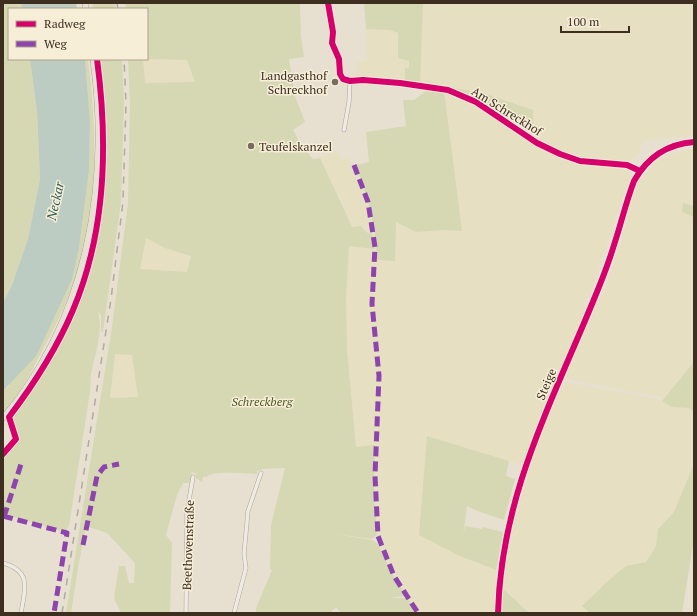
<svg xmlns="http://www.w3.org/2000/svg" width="697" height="616" viewBox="0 0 697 616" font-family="'PT Serif',serif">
<rect width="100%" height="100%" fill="#e7e0d1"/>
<path fill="#e6dfc2" d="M423,3H694V136L642,141L639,154L629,162L591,160L570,155L556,149L533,134L532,110L486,94L420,83Z
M366,29L390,30L398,33V58L409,61V68L405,69V81L356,78L355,62L367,61Z
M143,59L188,60L195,82L145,83Z
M444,91L452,92L468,100L550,152L570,161L626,168L630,171V177L587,303L584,302V304L586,306L522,465L427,436L460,556L496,571L495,613H420L387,558L381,542L377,507L378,445L356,447L347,350L346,298L349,246L374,249L373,260L395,261V222L416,232L445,230L462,231Z
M694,148V206L683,203L682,212L694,217V362L665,398L564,378L608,279L622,237L634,191L640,180L656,162L668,155Z
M337,150L342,160L348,157L365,195L372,233L366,232L361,225L352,227L341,198L334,189L320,158Z
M146,238L165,248L191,256L187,272L140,269Z
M115,354L132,355L139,394L138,397L110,398Z
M563,382L653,398L662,401L672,407L689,408L694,412V464L674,512L658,529L656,546L646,562L626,566L609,580L582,606L590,613H531L502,588L504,566L510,533L524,486L544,424Z"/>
<path fill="#d6d7b3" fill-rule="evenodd" d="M3,3H21L22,9H9V59H30L37,111L40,179L28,239L12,285L3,303Z
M92,3H115L116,9H93Z
M125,3H300L301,36L304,57L289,59L295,96L305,122L293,130L302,146L313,159L320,158C330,181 342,203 352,227L361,226L366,232L373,235L374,249L349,246L346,298L347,350L356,447L375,445L374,493L377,535L372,539L329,533L372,540L378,544L392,574L407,596L390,598H408L416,613H341L336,607L330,613H256V608L272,570L270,569L271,525L285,468L263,469L257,471V474C246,474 214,470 206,477H203L202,482L196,478L195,473L191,472L193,477L192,483H183L177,495L166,535L172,543L170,613H121L114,598L119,566H125L129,583H134L135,563L107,533L86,526L78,568L71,613H66L112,327L128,203L130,104L128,59H147V9H126ZM143,59L187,60L195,82L145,83ZM146,238L165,248L191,256L187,272L140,269ZM115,354L132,355L138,397L110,398Z
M364,3H423L420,83L405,81V68H409V61L398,58V33L390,30L366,29Z
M85,59H88C97,131 99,207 76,276C68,301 56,325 43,349C32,371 20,394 3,413V391L8,387L79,248L89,171L90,121Z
M99,59H122L124,103L121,202L103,332H101V315L98,311C103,330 96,352 92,370C90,377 91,385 90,392L69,526L65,532L3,514V456L17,439L12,417C36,380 62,343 78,301C107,225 108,139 99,59Z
M447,87L486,94L533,110V134L487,105Z
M431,90L444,91L462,231L445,230L416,232L396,222L395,261L377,260C376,226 368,196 355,165L369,162L366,132L406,126L403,100H414L426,91Z
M683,203L694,206V217L682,212Z
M694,362V412L689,408L672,407L662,401Z
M427,436L509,461L506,476L515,479L504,520L475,510L467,506L463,537L465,526L482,529V527L503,532L496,570L460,556L419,535Z
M694,464V539L682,613H590L582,606L609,580L626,566L646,562L656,546L658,529L674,512Z
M502,588L527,611L531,613H499Z"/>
<path fill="#bcccc2" d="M21,3H76L77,9H22Z
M30,59H85L90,121L89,171L79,248L72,279L36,356L3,391V303L12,285L28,239L40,179L37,111Z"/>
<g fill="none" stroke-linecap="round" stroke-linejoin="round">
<defs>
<path id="minor" d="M328,3L333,32L332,43L339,59L340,74L343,79L350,81L363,80L400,83L448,90L476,102L537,143L560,154L580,161L627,165L640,171
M344,130L349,102L350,81
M3,563C32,571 25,589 21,613
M186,613L187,512L193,477
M234,613L246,568L244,554L248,511L261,473"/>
<path id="tertiary" d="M498,613C501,498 549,408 592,304C600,285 608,265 614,245C621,224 626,202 634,181C647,158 667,144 694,142"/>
<path id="primary" d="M85,3L86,9
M3,418C87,318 110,186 93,59"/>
</defs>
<use href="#minor" stroke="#ada599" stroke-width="4.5"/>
<use href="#tertiary" stroke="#ada599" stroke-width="5.5"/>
<use href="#primary" stroke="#928b80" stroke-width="6"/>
<use href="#minor" stroke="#efebe3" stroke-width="3.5"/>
<use href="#tertiary" stroke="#efebe3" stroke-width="4.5"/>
<use href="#primary" stroke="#e6e1d4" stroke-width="5.5"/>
<path stroke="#afaaa2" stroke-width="1.5" stroke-dasharray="7 7" stroke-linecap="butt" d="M117,3L118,9
M62,613L111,299L123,202L126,104L124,59"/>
<path stroke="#8e44ad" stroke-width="5" stroke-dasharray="10 5" stroke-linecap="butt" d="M354,165L368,202L375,247L372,304L379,376L375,476L378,536L394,576L418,613
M3,516L67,533L54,613
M4,517L22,461
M83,545L97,476L104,467L119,464"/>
<defs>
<path id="cycleway" d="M328,3L333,32L332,43L339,59L340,74L343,79L350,81L363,80L400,83L448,90L476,102L537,143L560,154L580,161L627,165L640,171
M3,454L16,439L9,417C34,384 57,348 73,310C106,232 108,142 97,59
M498,613C501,498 549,408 592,304C600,285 608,265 614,245C621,224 626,202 634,181C647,158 667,144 694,142"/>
</defs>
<use href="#cycleway" stroke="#f7eed8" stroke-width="8"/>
<use href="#cycleway" stroke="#d6006c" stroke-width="6"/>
</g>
<g fill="#786c5e" stroke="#f7eed8" stroke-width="1.5">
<circle cx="335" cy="82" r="4"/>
<circle cx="251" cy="146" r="4"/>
</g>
<g text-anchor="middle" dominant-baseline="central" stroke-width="3" stroke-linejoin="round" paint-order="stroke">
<g font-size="12" fill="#3d2e20" stroke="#f7eed8" text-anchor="end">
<text x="327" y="75">Landgasthof<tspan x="327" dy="14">Schreckhof</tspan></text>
<text x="259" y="146" text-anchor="start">Teufelskanzel</text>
</g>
<g font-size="12" fill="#3d2e20" stroke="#f7eed8">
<text transform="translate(507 111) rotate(32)">Am Schreckhof</text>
<text transform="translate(546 384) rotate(-67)">Steige</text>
<text transform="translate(188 545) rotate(-88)">Beethovenstraße</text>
</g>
<g font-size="12" font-style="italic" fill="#4d5a26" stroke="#f7eed8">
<text x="262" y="401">Schreckberg</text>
</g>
<g font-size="13" font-style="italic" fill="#2f5d5a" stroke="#f7eed8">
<text transform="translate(55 201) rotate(-77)">Neckar</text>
</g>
</g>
<rect width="697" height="616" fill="none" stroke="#3d2e20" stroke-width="8"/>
<rect x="8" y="8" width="140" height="52" fill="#f7eed8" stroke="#ada18e"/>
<rect x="16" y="21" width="20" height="6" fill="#d6006c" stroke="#ada18e"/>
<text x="44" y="28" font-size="12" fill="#3d2e20">Radweg</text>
<rect x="16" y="41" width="20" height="6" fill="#8e44ad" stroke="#ada18e"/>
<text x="44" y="48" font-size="12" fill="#3d2e20">Weg</text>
<path d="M561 26v6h68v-6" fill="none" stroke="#3d2e20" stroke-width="2"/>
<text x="567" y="26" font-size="12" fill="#3d2e20" stroke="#f7eed8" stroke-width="3" paint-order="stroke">100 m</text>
</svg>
